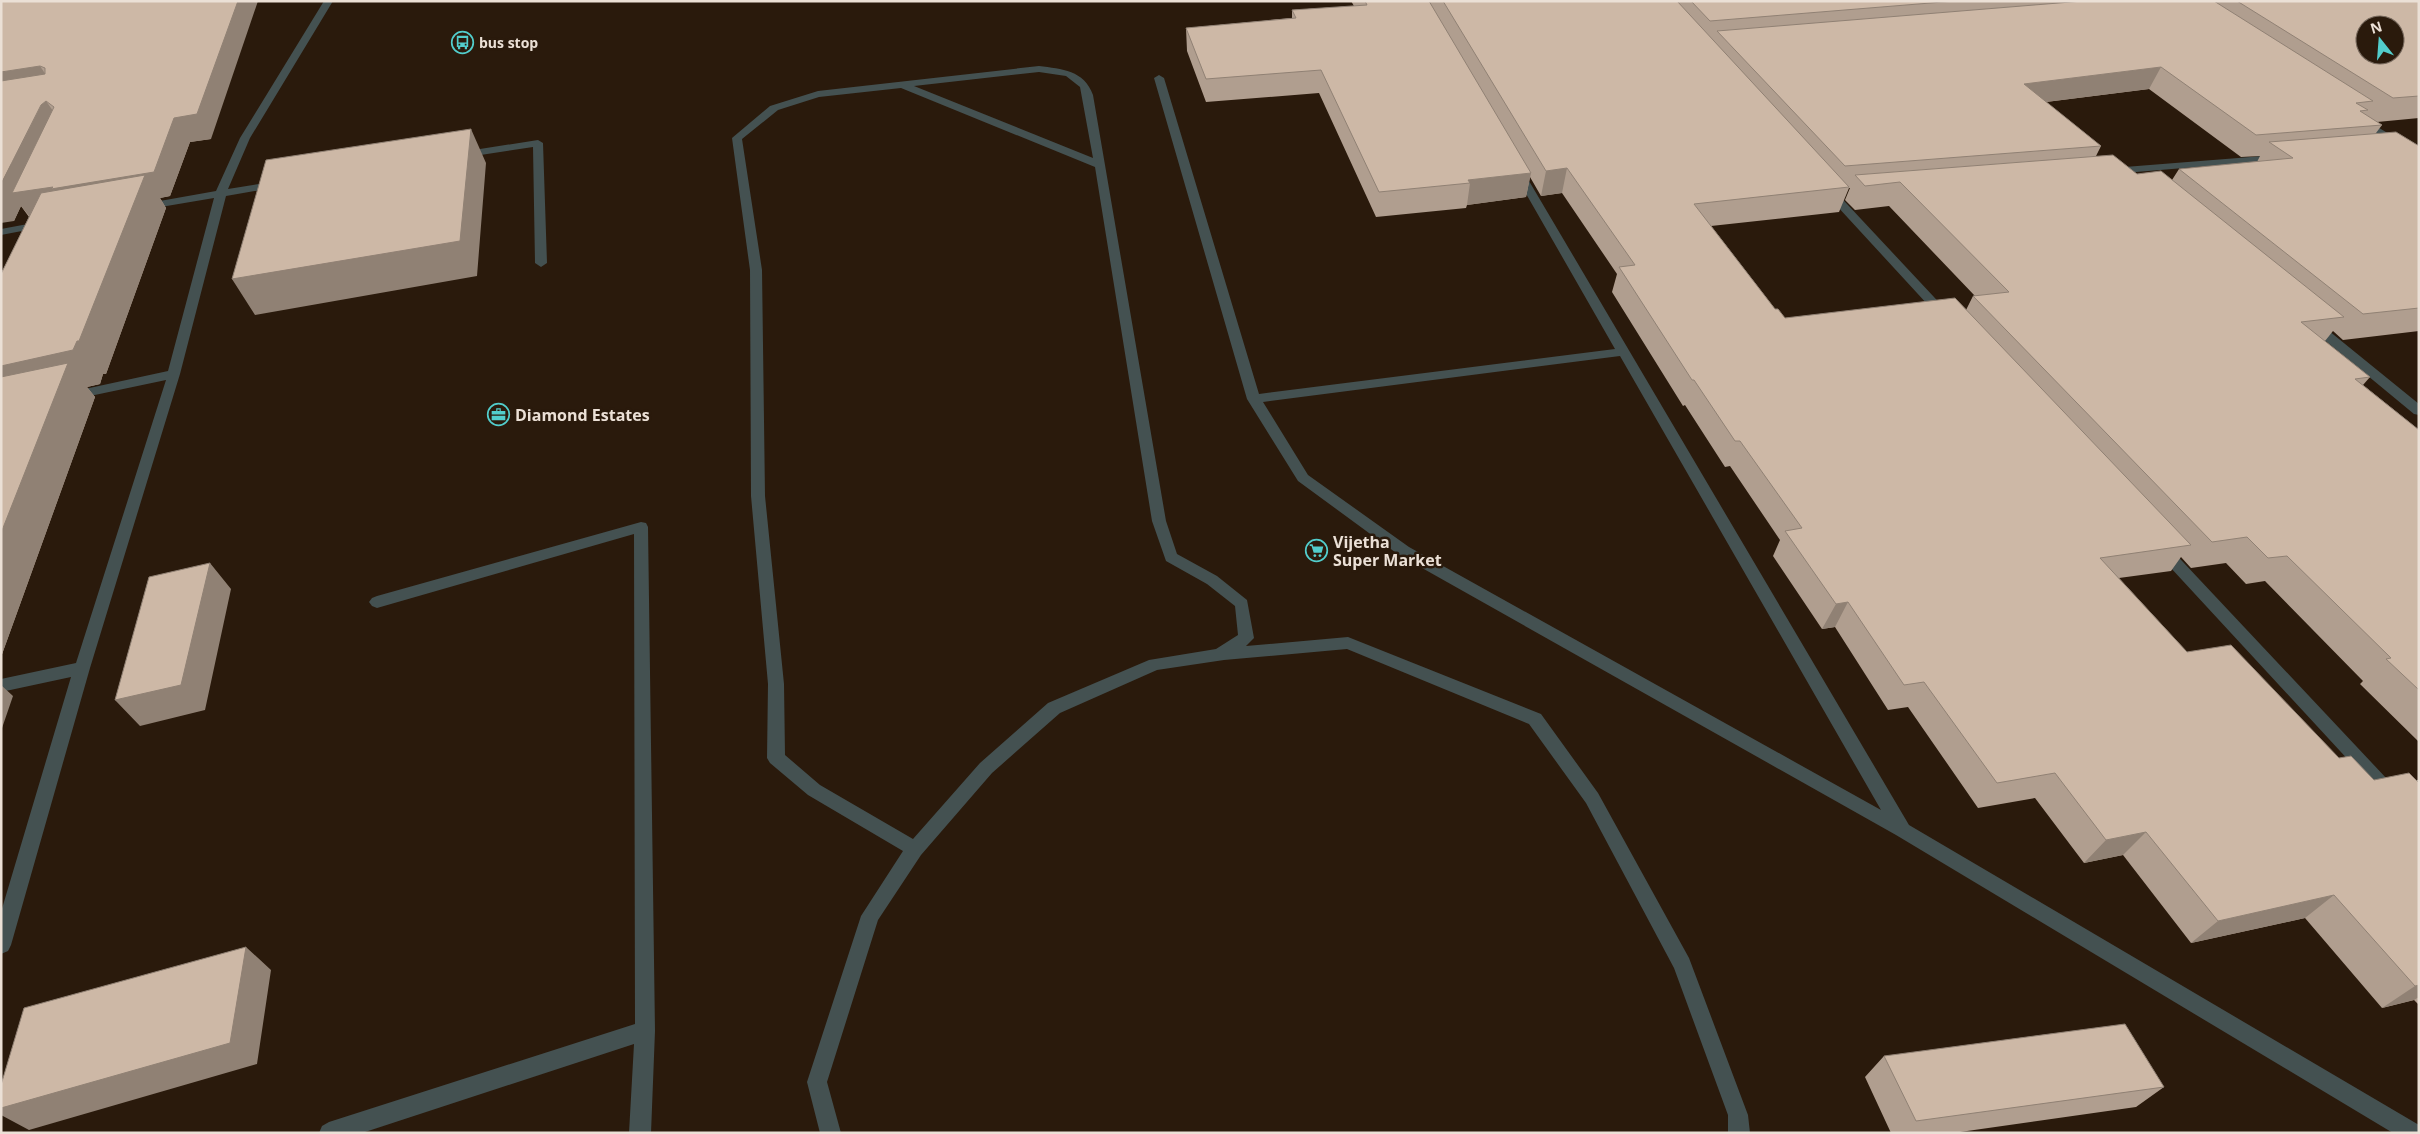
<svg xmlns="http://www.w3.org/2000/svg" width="2420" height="1134" viewBox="0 0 2420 1134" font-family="'Open Sans',sans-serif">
<rect width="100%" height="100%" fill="#2a1a0c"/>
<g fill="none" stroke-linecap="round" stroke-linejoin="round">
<path fill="#445151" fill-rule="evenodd" d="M324,1H333L250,138L228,189L278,181L283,184L278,187L226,196L180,374L90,668L11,945L8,951L1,954V912L71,677L1,692V679L76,663L166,380L71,400L64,396L71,392L168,371L214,198L143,210L137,207L143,204L216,191L240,138Z
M1039,66C1062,69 1084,70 1093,95L1166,521L1177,554L1217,576L1247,600L1254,638L1246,646L1348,637L1541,714L1598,793L1689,958L1748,1115L1750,1133H1728V1115L1674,968L1586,803L1529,724L1347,649L1224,660L1157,670L1060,713L992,773L921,855L878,920L827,1082L841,1133H820L807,1082L861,916L903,851L808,795L770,763L767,758L768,684L751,496L750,270L732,138L770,106L818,91ZM1039,72L1066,76L1080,87L1093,158L914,86ZM901,88L1095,167L1152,521L1166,561L1207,584L1235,606L1238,635L1216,649L1149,660L1048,703L980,763L913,839L820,785L785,755L784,684L765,496L762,270L742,139L778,110L819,97Z
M1159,75L1164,78L1259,394L1615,349L1513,171L1518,168L1522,169L1909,825L2419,1125V1133H2393L1896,835L1399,555L1298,481L1247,399L1154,78ZM1620,356L1881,810L1409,547L1308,475L1263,402Z
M2361,117L2419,152V160L2357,122L2356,120Z
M538,140L543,143L547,263L541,267L535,263L533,147L461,158L456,155L461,152Z
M2276,155L2281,158L2280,160L2112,174L2107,171L2112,168Z
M1829,188L1833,189L1948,312L1950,315L1948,318H1940L1825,193L1824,191Z
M44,221L48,222V226L1,235V229Z
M2314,321L2318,322L2419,404V415L2414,414L2310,328L2308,325Z
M641,522L646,523L648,527L655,1031L651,1133H629L634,1044L362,1133H319L322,1126L329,1122L635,1024L634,534L377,608L372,606L369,602L372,598L377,596Z
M2163,545L2168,546L2419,813V833L2413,830L2158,554L2156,550L2158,546Z"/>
</g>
<path fill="#b09e8f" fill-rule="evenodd" d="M1,1L211,139L190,142L170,196L160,198L166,208L106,374H103L100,384L87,387L95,397L1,657V274L29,217L21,206L14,221Z
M1351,1H2419V118L2377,122L2382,125L2376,133L2419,146V331L2343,340L2333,331L2325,341L2370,377L2363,385L2419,430V742L2360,684L2363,681L2265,581L2246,584L2226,563L2191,568L2181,557L2171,571L2119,578L2187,652L2339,758L2374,780L2416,781L2419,779V1005L2414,1000L2382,1008L2305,918L2191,943L2123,855L2084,863L2035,798L1978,808L1908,707L1888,710L1835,627L1822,629L1773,556L1780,540L1730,466L1725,467L1685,405L1683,406L1612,292L1617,274L1562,193L1541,196L1530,177L1526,197L1467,205L1466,208L1376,217L1319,93L1206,102L1187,51L1186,28L1292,18V10L1354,6ZM2149,89L2241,157L2260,156L2257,162L2179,169L2172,180L2137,174L2096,156L2101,146L2046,102ZM1849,188H1850L1845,200L1855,210L1889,206L1975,296H1973L1966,310L1785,318L1775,309L1711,226L1839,212Z
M1884,1056L2164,1087L2136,1107L1953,1133H1891L1865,1077Z"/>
<path fill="#908174" d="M238,1H258L211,139L190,142L170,196L160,198L166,208L106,374H103L100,384L87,387L95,397L1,657V366L31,218L21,206L14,221L1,223V184L41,105L46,101L63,125L174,118Z
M40,66L56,90L1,98V72Z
M2161,67L2149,89L2013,106L2024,84Z
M471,129L486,163L477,276L255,315L232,279Z
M1567,168L1562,193L1541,196L1546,171Z
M1531,173L1526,197L1467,205L1470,183L1468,180Z
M210,563L231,589L205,710L140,726L115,700Z
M1848,602L1835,627L1822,629L1836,604Z
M1,685L13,696L1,731Z
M2146,832L2123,855L2084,863L2106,840Z
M2334,895L2305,918L2191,943L2218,921Z
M246,947L271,970L257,1064L29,1130L1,1115V1108Z
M2419,985V997L2414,1000L2382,1008L2415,986Z"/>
<path fill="#cdb8a6" stroke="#908174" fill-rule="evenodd" d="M1,1H238L197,114L174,118L154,172L51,189L53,187L12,193L54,107L46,101L41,105L1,184V81L45,74V68L40,66L1,72Z
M1365,1H1429L1531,173L1468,180L1470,183L1379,192L1321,70L1206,79L1186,28L1296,18L1292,10L1367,5Z
M1443,1H1677L1849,187L1694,204L1775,309H1778L1785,318L1955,298L2191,545L2100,558L2187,652L2231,645L2339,758L2351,756L2374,780L2409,773L2419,783V985L2415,986L2334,895L2218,921L2146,832L2106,840L2055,773L1997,783L1924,682L1904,685L1848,602L1836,604L1785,531L1802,528L1740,441H1735L1694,380H1692L1619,267L1635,265L1567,168L1546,171Z
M1691,1H1955L1710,21Z
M2083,1H2214L2373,101L2356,103L2368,110L2360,111L2382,125L2256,135L2161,67L2024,84L2101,146L1845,166L1717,31Z
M2237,1H2419V96L2393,98ZM2365,25H2395V55H2365Z
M471,129L460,241L232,279L266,160Z
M2396,132L2419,146V308L2363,314L2179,169L2293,158L2269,142Z
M2113,155L2137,174L2161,171L2344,317L2301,322L2370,377L2355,379L2419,430V690L2386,659L2391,658L2287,556L2268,558L2247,537L2212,542L1973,296L2009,292L1900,182L1865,186L1855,175Z
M145,175L79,341H77L73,350L1,366V274L41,193Z
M68,363L1,533V377Z
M210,563L181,685L115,700L149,577Z
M246,947L230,1043L1,1108V1085L24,1008Z
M2125,1024L2164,1087L1916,1121L1884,1056Z"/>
<defs>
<symbol id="bus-ring" viewBox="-11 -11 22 22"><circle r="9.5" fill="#2a1a0c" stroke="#52cdcc" stroke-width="1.5"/><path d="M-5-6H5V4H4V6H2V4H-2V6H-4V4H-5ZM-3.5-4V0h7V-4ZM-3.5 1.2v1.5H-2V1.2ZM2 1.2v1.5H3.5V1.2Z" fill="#52cdcc"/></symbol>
<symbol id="office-ring" viewBox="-11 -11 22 22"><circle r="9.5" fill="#2a1a0c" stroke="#52cdcc" stroke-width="1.5"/><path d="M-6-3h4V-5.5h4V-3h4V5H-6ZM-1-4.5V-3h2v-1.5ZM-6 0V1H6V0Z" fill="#52cdcc"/></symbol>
<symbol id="supermarket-ring" viewBox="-11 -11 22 22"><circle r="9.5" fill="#2a1a0c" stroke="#52cdcc" stroke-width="1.5"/><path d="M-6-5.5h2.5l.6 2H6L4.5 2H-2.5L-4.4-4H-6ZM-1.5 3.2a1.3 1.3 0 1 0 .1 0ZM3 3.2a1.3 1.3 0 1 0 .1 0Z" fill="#52cdcc"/></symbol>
</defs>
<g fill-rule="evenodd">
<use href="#bus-ring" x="450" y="30" width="25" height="25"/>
<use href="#office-ring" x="486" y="402" width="25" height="25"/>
<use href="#supermarket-ring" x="1304" y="538" width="25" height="25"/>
</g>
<g text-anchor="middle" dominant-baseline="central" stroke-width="5" stroke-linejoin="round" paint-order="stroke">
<g font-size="14" font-weight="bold" fill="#ebe0d6" stroke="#2a1a0c" text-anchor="start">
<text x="479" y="42">bus stop</text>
</g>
<g font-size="16" font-weight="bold" fill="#ebe0d6" stroke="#2a1a0c" text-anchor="start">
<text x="515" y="415">Diamond Estates</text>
<text x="1333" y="542">Vijetha<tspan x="1333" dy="18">Super Market</tspan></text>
</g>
</g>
<rect width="2420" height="1134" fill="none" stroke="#ebe0d6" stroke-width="5"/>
<g transform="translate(2380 40) rotate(343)"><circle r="24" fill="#2a1a0c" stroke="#77695d"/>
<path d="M0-4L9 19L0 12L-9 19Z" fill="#52cdcc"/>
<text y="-8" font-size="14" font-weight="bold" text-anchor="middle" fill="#ebe0d6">N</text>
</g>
</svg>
